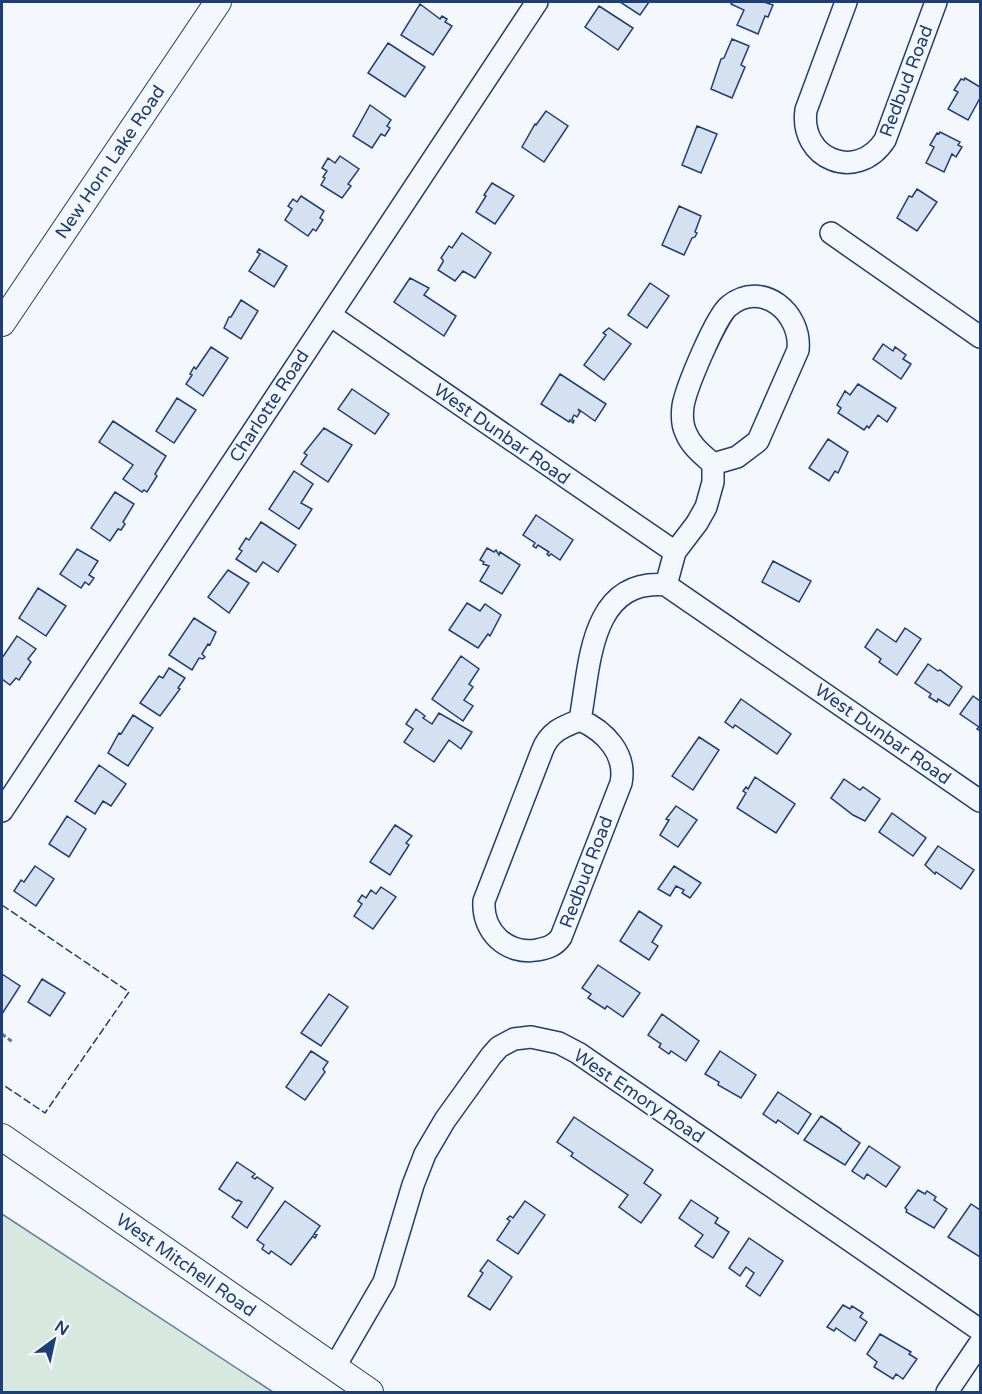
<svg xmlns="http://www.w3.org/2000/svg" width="982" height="1394" viewBox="0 0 982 1394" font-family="'Varela Round',sans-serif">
<rect width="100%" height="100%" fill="#f4f7fb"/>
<path fill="#d7e8df" stroke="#687fa3" stroke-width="1.5" d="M2,1214L273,1392H2Z"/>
<path fill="#d5e0f0" stroke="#1d3f73" stroke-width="1.5" d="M620,2H649L640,15Z
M733,2H764L773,5L768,17L765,16L758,34L737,25L744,10L731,4Z
M420,4L440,19L442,16L447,19L445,22L452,26L433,55L401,35Z
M599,6L633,28L618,50L585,27Z
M732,39L749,46L741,65L745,67L732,98L711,89L721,59L724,58Z
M388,43L425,67L405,97L368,73Z
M965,78L980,87V98L968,120L948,109L958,92L954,90L961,79L964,80Z
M370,105L391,120L387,126L390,128L385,136L381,134L372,148L353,136Z
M546,111L568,126L544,162L522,147L535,124L536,125Z
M697,126L717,134L701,173L682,165Z
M940,132L960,142L958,145L962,147L956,157L952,154L944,172L926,163L934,147L930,145L937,133L939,134Z
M340,156L359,169L348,184L351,186L342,198L321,185L325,178L323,177L327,171L322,168L328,158L335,163Z
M492,183L514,196L495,224L476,212L486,196L484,195Z
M917,189L937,202L917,231L897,218L909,196L912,197Z
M301,196L324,211L320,218L323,220L316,231L313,229L308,236L285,220L292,209L288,206L293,199L297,202Z
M679,206L701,216L695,232L697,233L695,237L692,238L684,255L662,245Z
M462,233L491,253L475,278L463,271L455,281L438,270L443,262V260L441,258L449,246L452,248Z
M259,249L287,266L274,287L249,271L260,254L257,252Z
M410,278L429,288L424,295L456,316L444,336L394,302Z
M650,283L669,296L647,328L628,315Z
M241,300L258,311L241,339L224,328L229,317H231Z
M609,328L631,344L604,380L584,365L606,335L603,333Z
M883,344L893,351L895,347L906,355L903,359L911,364L901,379L873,359Z
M211,347L228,358L203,396L186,384L192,375L190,374L194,367L196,369Z
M560,374L606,404L595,421L578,409L580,412L577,417L574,415L572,419L574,421L573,423L570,420L569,422L541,404Z
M858,384L896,408L887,422L878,415L869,428L867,426L864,430L838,413L841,408L837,405L845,391L850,395Z
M352,389L389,414L375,434L338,409Z
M177,398L196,410L174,443L156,431Z
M113,421L166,456L155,474L157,476L147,492L144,490L142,492L123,479L133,465L99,442Z
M324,428L352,445L328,482L301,464L307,455L304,453Z
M828,439L848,452L838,473L835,471L829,481L809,468Z
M294,471L313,484L301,503L312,509L299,529L269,509Z
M115,492L134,504L123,522L125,524L121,530L118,529L110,541L91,528Z
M536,515L573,540L560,560L551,554L549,556L547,554L549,552L538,545L536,548L533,546L535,543L523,535Z
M261,522L296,545L278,572L263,562L256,572L236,559L242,551L239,549L246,538L249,540Z
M487,548L494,552L496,550L499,555L500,552L520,565L502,594L480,581L489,566L483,564L484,562L480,560Z
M77,549L98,561L89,575L94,578L89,585L85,582L81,588L60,574Z
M773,561L811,581L799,602L762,582Z
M228,570L249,583L229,613L208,597Z
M38,588L66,606L46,636L19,618Z
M467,603L480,611L485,604L501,615L490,636L488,634L478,648L449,630Z
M194,618L216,632L210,645L208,644L202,654L205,657L203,659L199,658L192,670L169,655Z
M905,628L921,639L897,675L879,662L881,659L865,647L877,629L896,642Z
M17,636L36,649L28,659L31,662L19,680L16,678L10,685L2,679V658Z
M461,656L479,669L469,684L473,687L464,700L473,706L463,721L432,699Z
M928,664L938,671L940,670L962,687L949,706L938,699L937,702L929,697L931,694L915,683Z
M169,668L185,678L178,688L180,689L160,716L140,703L159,676L163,678Z
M973,696L980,701V731L977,729L979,727L960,714Z
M741,699L791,734L777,754L735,725L733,728L725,722Z
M416,709L425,716L423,718L432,724L439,713L472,732L461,749L449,740L434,762L404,742L413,729L406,724Z
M133,715L153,728L128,766L108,753L119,733L121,734Z
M699,737L719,750L693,790L672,776Z
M99,765L126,784L111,806L103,801L95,814L75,801Z
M755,777L795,804L776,833L737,808L746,793L743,791L746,787L748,789Z
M844,779L860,790L863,787L880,799L865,821L853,815L831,798Z
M676,806L697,820L678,847L660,835L669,820L666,819Z
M892,813L926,838L913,856L879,832Z
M67,816L86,829L69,857L49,844Z
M395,825L412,836L406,843L409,845L390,875L370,862Z
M938,846L974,870L961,889L936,872L935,874L925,865Z
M35,866L54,879L36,906L14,891L21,880L24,882Z
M674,866L701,883L690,898L682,893L684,890L676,886L670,896L658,889Z
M381,887L396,897L373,929L354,916L362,904L358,901L362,895L366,898L371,890L376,894Z
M639,911L662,926L652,942L658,946L649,960L620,941Z
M598,965L640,993L623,1017L607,1006L605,1009L588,998L591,994L582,988Z
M2,974L20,986L2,1014Z
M42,979L65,993L50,1016L28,1002Z
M329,994L348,1007L321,1046L301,1033Z
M662,1014L699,1041L686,1061L671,1051L669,1054L659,1047L661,1044L648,1035Z
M311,1051L328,1062L323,1069L325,1072L305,1100L286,1087Z
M720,1051L756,1075L741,1098L718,1085L719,1082L705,1074Z
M778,1092L811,1114L798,1134L778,1120L776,1123L763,1114Z
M821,1116L841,1129V1130L860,1143L845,1165L804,1140Z
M574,1117L653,1170L644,1183L661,1195L641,1223L619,1207L628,1195L571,1156L573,1153L557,1142Z
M869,1146L900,1167L886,1187L867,1174L864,1179L852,1171Z
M237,1162L255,1174L252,1177L255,1179L257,1177L273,1188L247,1228L232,1217L242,1202L238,1200L237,1201L219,1189Z
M918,1190L925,1194L927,1191L936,1197L934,1200L947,1209L934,1228L906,1212L907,1210L905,1208Z
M691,1200L718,1218L715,1223L729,1232L713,1258L695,1246L703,1235L679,1218Z
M285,1201L320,1226L314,1234L317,1235L315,1238L313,1236L291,1265L271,1251L269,1254L262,1249L264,1245L257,1240Z
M525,1201L545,1215L518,1254L497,1240L510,1221L507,1219L510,1216L513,1218Z
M971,1204L980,1210V1257L948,1237Z
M749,1238L783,1261L760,1296L746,1286L754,1273L746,1267L740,1276L729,1268Z
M488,1260L512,1277L490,1310L468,1296L483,1273L480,1271Z
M843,1305L850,1309L852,1306L863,1313L860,1317L867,1322L855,1341L836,1328L834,1331L827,1327Z
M880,1334L911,1352L909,1354L917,1359L903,1379L896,1374L893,1379L874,1367L877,1362L867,1354Z"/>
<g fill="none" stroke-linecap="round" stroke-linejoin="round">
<defs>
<path id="minor" d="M846,2L806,110C799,159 857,183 885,140L936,2
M831,233L980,337
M330,315L675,552
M666,585L980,801
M580,720C605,731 627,754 621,783L561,937C555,946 547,948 537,950C506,955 482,931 484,901L542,751C549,732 562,727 580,720C590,667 589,578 666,585L675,552L697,523L706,507L713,482V464C703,455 691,446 686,433C682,425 682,414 683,406C686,388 716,316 729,306C762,279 802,313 798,350L758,441L737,457L713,464
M2,811L537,2
M334,1368L384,1282L413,1185L425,1154L445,1120L491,1056L499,1047L514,1039L531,1037L559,1043L578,1053L980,1330
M947,1392L980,1343"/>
<path id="major" d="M2,323L218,2
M2,1137L370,1392"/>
</defs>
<use href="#minor" stroke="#1d3f73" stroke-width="24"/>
<use href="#major" stroke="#1d3f73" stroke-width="28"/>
<path stroke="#5e769c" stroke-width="3" stroke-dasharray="4.5 3" stroke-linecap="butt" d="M2,1034L14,1043"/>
<use href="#minor" stroke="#f4f7fb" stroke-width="21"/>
<use href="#major" stroke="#f4f7fb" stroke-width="26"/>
<path stroke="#1d3f73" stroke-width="1.5" stroke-dasharray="8 3" stroke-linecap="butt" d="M2,905L129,992L45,1113L2,1084"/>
</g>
<g text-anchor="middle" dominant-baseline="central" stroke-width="4.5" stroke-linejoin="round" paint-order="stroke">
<g font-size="18" fill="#1d3f73" stroke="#f4f7fb">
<text transform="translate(906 81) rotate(-69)">Redbud Road</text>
<text transform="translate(110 162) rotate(-56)">New Horn Lake Road</text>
<text transform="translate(269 406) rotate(-57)">Charlotte Road</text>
<text transform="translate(502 434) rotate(35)">West Dunbar Road</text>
<text transform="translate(883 734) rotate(35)">West Dunbar Road</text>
<text transform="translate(586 872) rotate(-69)">Redbud Road</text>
<text transform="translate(639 1096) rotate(34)">West Emory Road</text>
<text transform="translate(186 1265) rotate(35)">West Mitchell Road</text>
</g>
</g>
<rect width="982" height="1394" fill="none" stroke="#1d3f73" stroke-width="6"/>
<g transform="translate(54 1340) rotate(33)" stroke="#f4f7fb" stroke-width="4.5" paint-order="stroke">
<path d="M0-4.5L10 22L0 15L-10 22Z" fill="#1d3f73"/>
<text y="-9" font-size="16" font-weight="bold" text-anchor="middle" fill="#1d3f73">N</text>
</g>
</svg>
